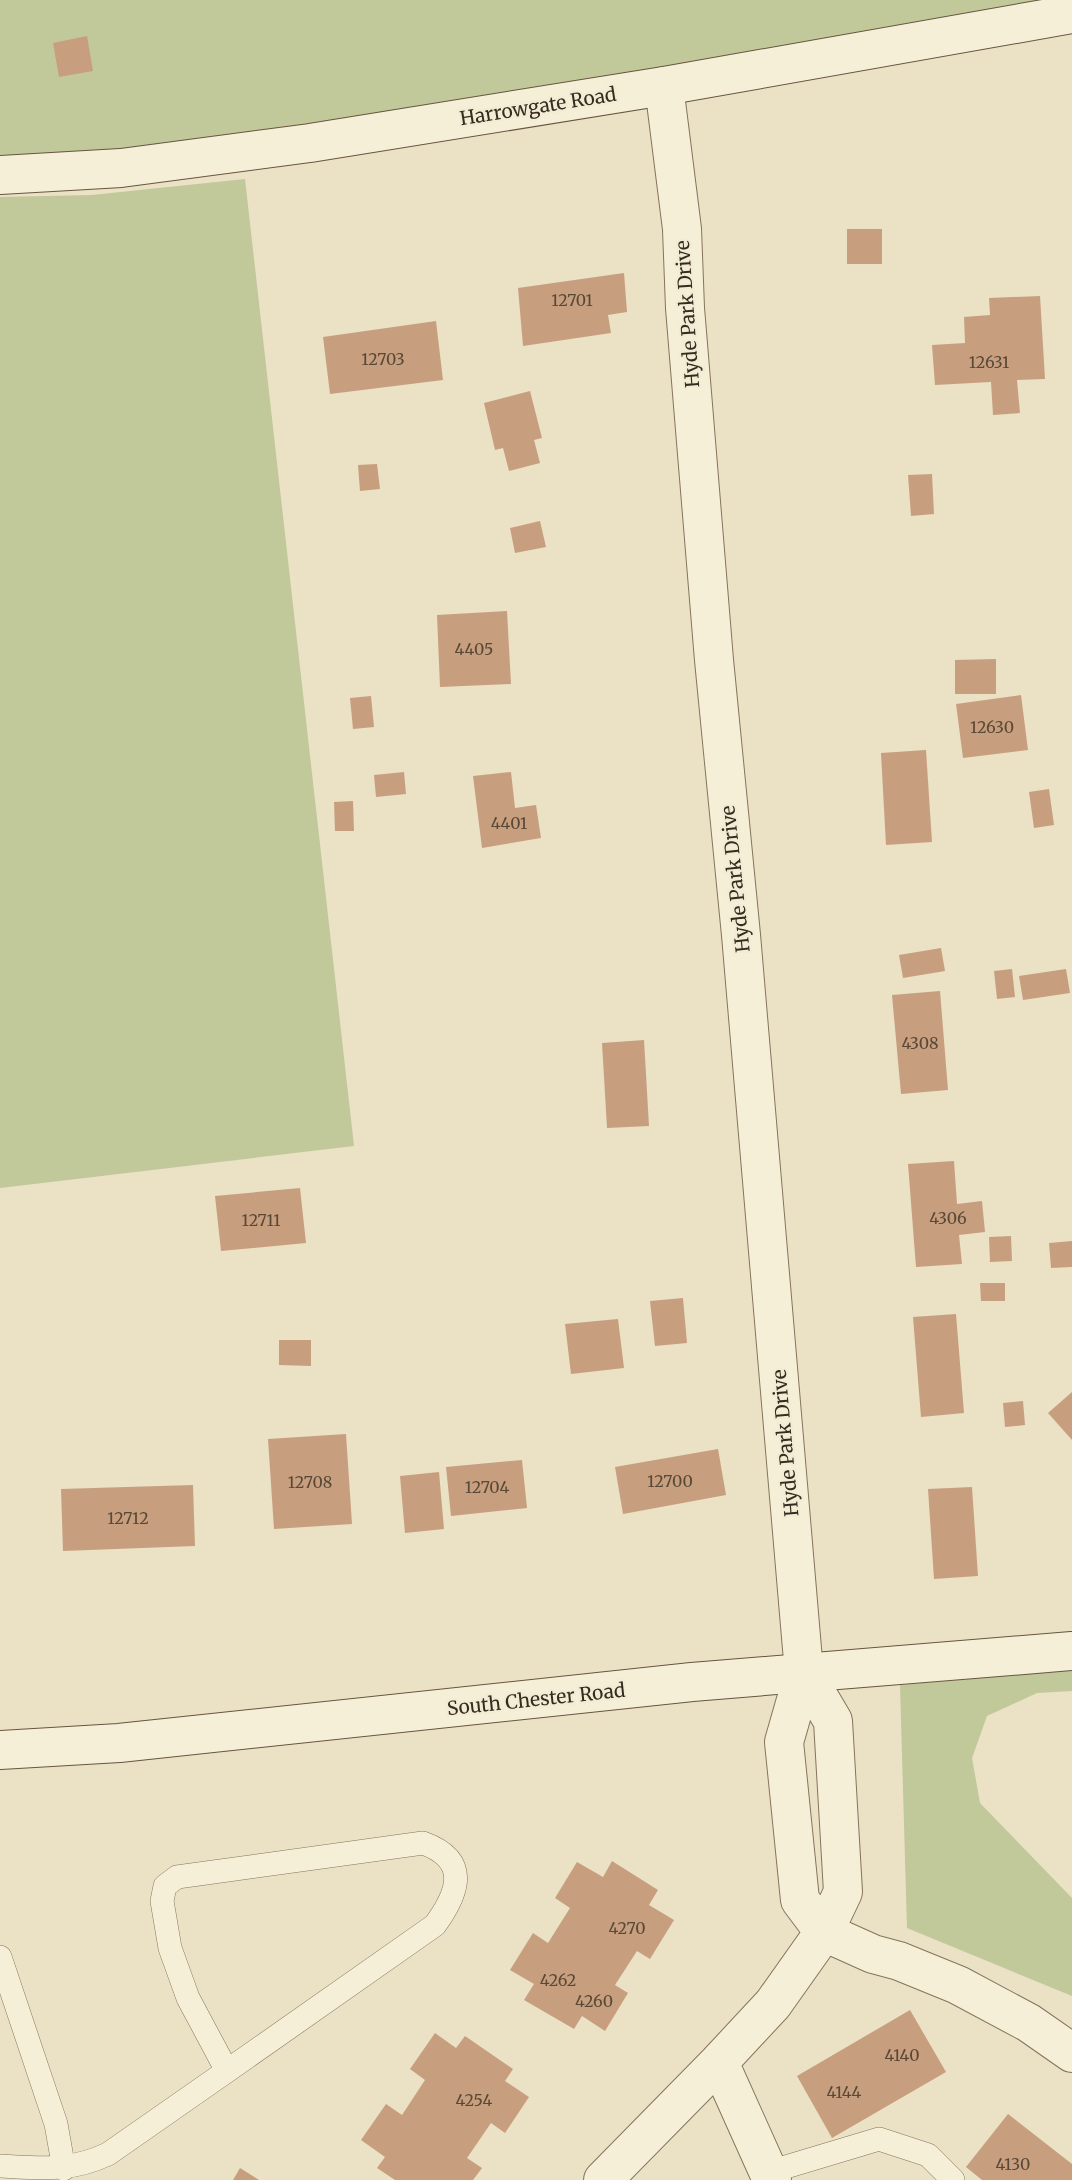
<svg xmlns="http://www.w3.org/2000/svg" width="1072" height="2180" viewBox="0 0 1072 2180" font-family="Merriweather,serif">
<rect width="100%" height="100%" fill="#ebe1c5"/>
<path fill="#c1c89a" d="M0,0H1072L0,175Z
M245,179L354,1146L0,1188V197L92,195Z
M1072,1670V1691L1037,1693L987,1716L972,1758L980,1803L1072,1898V1996L907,1928L900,1685Z"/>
<path fill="#c79f7e" d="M87,36L93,71L59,77L53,43Z
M847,229H882V264H847Z
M624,273L627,312L608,315L611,333L523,346L518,288Z
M1040,296L1045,379L1017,380L1020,413L993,415L991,382L935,385L932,345L965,343L964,317L990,315L989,298Z
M436,321L443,380L330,394L323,337Z
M530,391L542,438L534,440L540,463L509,471L503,448L495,450L484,403Z
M377,464L380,489L360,491L358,465Z
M932,474L934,514L911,516L908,475Z
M540,521L546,547L515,553L510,528Z
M507,611L511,684L440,687L437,615Z
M996,659V694H955V660Z
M1021,695L1028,750L963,758L956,704Z
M371,696L374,727L353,729L350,698Z
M926,750L932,842L886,845L881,753Z
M404,772L406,794L376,797L374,775Z
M511,772L515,808L536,805L541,838L482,848L473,776Z
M1049,789L1054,825L1034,828L1029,792Z
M353,801L354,831H335L334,802Z
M941,948L945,971L903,978L899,955Z
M1012,969L1015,997L997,999L994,971Z
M1066,969L1070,993L1023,1000L1019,976Z
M940,991L948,1090L901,1094L892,995Z
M644,1040L649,1126L607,1128L602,1043Z
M954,1161L957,1204L982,1201L985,1232L959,1235L962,1264L916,1267L908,1164Z
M300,1188L306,1243L221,1251L215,1196Z
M1011,1236L1012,1261L990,1262L989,1237Z
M1072,1241V1267L1051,1268L1049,1243Z
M980,1283H1005V1301H981Z
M683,1298L687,1343L655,1346L650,1301Z
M956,1314L964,1413L921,1417L913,1317Z
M618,1319L624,1368L571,1374L565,1324Z
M279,1340H311V1366L279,1365Z
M1072,1392V1440L1048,1413Z
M1023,1401L1025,1425L1005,1427L1003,1403Z
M346,1434L352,1524L274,1529L268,1439Z
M718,1449L726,1495L623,1514L615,1467Z
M522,1460L527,1508L451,1516L446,1467Z
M439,1472L444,1529L405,1533L400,1476Z
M193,1485L195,1546L63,1551L61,1489Z
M972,1487L978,1576L934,1579L928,1489Z
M612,1861L658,1890L649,1905L674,1920L650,1959L637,1951L615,1985L628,1993L605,2031L582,2016L574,2029L524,2000L534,1984L510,1970L533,1933L548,1943L570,1908L555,1898L577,1862L603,1877Z
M910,2010L946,2072L832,2138L797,2076Z
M435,2033L456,2048L465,2036L513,2069L505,2081L529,2097L505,2133L491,2123L467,2158L482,2168L473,2180H395L377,2168L385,2157L361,2140L386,2104L402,2115L425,2080L410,2069Z
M1008,2114L1072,2164V2180H982L966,2167Z
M240,2168L259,2180H233Z"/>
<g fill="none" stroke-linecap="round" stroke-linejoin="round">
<defs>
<path id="lane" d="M423,1843C470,1860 459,1892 435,1925L227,2071L188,1998L170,1948L162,1901L165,1886L177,1877Z
M0,1957L56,2124L64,2169
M0,2166C41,2168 70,2172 108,2154L227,2071
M769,2172L879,2139L928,2155L953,2180"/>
<path id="street" d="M664,86L682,229L685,308L714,660L741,935L804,1672L784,1742L800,1900L824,1932L873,1954L899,1961L958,1985L1029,2023L1072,2053
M603,2180L719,2062
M772,2180L719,2062L773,2004L824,1932L843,1892L833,1721L804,1672"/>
<path id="secondary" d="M0,175L121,168L310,143L664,86L1072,14
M0,1750L119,1743L692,1682L1072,1651"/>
</defs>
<use href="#lane" stroke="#85745d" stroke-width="24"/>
<use href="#street" stroke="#85745d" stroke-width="40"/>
<use href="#secondary" stroke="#675540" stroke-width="40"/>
<use href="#lane" stroke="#f6efd8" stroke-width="23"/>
<use href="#street" stroke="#f6efd8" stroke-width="38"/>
<use href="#secondary" stroke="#f6efd8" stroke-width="38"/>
</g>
<g text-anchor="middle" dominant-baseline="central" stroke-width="5" stroke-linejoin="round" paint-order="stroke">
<g font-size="16" fill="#5a4837">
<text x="572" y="300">12701</text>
<text x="383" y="359">12703</text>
<text x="989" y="362">12631</text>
<text x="474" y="649">4405</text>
<text x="992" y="727">12630</text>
<text x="509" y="823">4401</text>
<text x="920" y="1043">4308</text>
<text x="948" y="1218">4306</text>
<text x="261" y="1220">12711</text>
<text x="670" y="1481">12700</text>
<text x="310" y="1482">12708</text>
<text x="487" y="1487">12704</text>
<text x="128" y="1518">12712</text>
<text x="627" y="1928">4270</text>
<text x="558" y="1980">4262</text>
<text x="594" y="2001">4260</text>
<text x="902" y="2055">4140</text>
<text x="844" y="2092">4144</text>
<text x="474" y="2100">4254</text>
<text x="1013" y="2164">4130</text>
</g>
<g font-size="19" fill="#362b1f" stroke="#f3ecd4">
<text transform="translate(538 106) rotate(-9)">Harrowgate Road</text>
<text transform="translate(687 314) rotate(-94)">Hyde Park Drive</text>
<text transform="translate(735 879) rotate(-96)">Hyde Park Drive</text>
<text transform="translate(785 1443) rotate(-95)">Hyde Park Drive</text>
<text transform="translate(536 1699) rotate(-6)">South Chester Road</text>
</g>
</g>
</svg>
